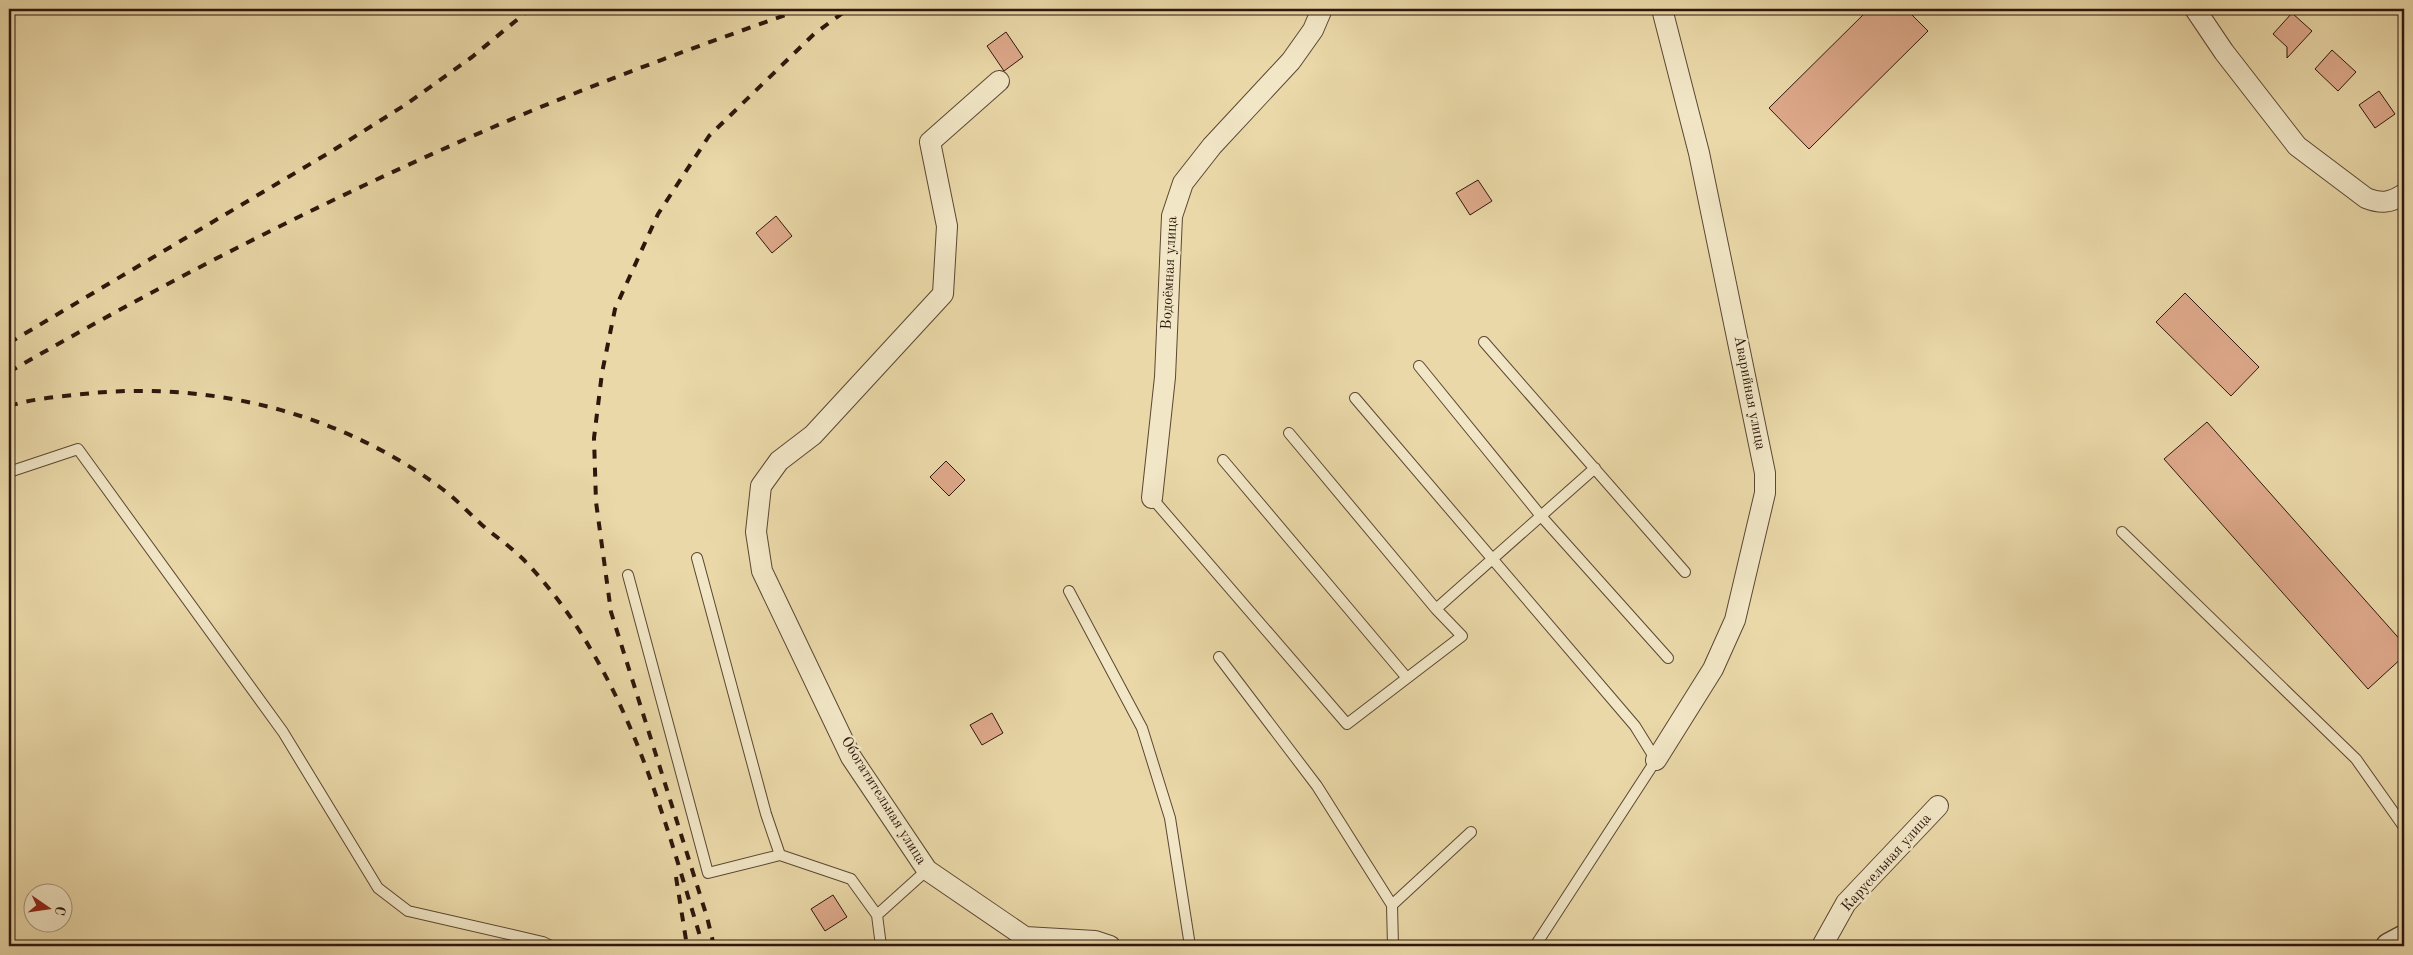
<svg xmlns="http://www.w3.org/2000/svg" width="2413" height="955" viewBox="0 0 2413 955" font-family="'Old Standard TT',serif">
<rect width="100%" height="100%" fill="#ead8a8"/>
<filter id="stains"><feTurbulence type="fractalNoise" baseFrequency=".004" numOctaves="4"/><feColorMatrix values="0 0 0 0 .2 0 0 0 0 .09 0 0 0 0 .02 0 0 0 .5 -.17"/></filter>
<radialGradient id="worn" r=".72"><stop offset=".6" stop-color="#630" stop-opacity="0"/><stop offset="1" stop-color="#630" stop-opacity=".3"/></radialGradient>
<path fill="#dea98b" stroke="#2d170c" d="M1869,9H1906L1928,31L1809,149L1769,108Z
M2292,13L2312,31L2287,58V47L2273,34Z
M1006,32L1023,57L1004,71L987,46Z
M2332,50L2356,72L2338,91L2315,69Z
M2379,91L2395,114L2375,128L2359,105Z
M1478,180L1492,201L1470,215L1456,193Z
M776,216L792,236L772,253L756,233Z
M2185,293L2259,367L2231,396L2156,322Z
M2207,422L2404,644V656L2368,689L2164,459Z
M946,461L965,480L949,496L930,477Z
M992,713L1003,733L982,745L970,725Z
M833,895L847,917L825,931L811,909Z"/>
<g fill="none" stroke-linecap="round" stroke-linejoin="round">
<defs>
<path id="service" d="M1484,342L1685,572
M1419,366L1541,516L1668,658
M1355,398L1635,726L1656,760L1535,946
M1289,433L1436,609
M1223,460L1407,678
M9,472L78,449L283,732L378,888L408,911L543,942L551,946
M1152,498L1347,724L1462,636L1436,609L1595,468
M2122,532L2356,759L2404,827
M697,558L766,814L780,855L851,879L877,915L881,946
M628,575L708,873L780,855
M1069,591L1142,728L1170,818L1190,946
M1219,657L1317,786L1392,905L1393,946
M1392,905L1471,832
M877,915L927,870"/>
<path id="minor" d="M2195,9L2224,52L2297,146L2366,198C2381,204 2390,203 2404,194
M999,81L930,142L947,226L943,294L813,435L779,461L761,486L756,532L762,571L851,757L927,870L1025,937L1095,941L1110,946
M1152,498L1165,377L1172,216L1183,183L1212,146L1291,61L1313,30L1322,9
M1656,760L1713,669L1735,620L1765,493V473L1699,153L1662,9
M1822,946L1846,903L1938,806"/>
<path id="tertiary" d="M2389,946L2404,938"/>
</defs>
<use href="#service" stroke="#5c4733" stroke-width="12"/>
<use href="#minor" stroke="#5c4733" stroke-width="22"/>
<use href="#tertiary" stroke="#5c4733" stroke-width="28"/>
<use href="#service" stroke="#f1e6c6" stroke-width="10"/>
<use href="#minor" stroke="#f1e6c6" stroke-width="20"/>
<use href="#tertiary" stroke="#f1e6c6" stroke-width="25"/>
<path stroke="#2d170c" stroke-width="4" stroke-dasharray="9 9" stroke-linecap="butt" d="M9,343L332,151L405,105L472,57L530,9
M9,372C177,275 352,186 531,111C621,74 711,41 803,9
M9,406C35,398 65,396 93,393C216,382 341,414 441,488C456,499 469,513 482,525C496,537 511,547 524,560C549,586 572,617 590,648C645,740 672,845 703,946
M676,877L687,946
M714,946L707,917L611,612L596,502L594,438L602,373L615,309L658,214L709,136L814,34L848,9"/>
</g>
<g text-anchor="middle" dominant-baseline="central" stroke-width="5" stroke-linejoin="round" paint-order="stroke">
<g font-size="15" fill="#2d170c" stroke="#f1e6c6">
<text transform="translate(1170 273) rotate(-87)">Водоёмная улица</text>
<text transform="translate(1749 393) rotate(79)">Аварийная улица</text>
<text transform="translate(883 801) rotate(58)">Обогатительная улица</text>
<text transform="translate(1887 863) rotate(-48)">Карусельная улица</text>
</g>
</g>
<rect width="2413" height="955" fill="none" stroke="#ead8a8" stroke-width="30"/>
<rect x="10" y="10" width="2393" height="935" fill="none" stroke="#2d170c" stroke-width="2.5"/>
<rect x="15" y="15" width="2383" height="925" fill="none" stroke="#2d170c"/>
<g transform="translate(48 908) rotate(103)"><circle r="24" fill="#f1e6c6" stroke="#a3937c"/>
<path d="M0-4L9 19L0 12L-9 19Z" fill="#8f2418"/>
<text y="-8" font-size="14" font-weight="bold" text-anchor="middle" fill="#2d170c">С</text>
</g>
<rect width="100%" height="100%" filter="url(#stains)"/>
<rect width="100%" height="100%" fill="url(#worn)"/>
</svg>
